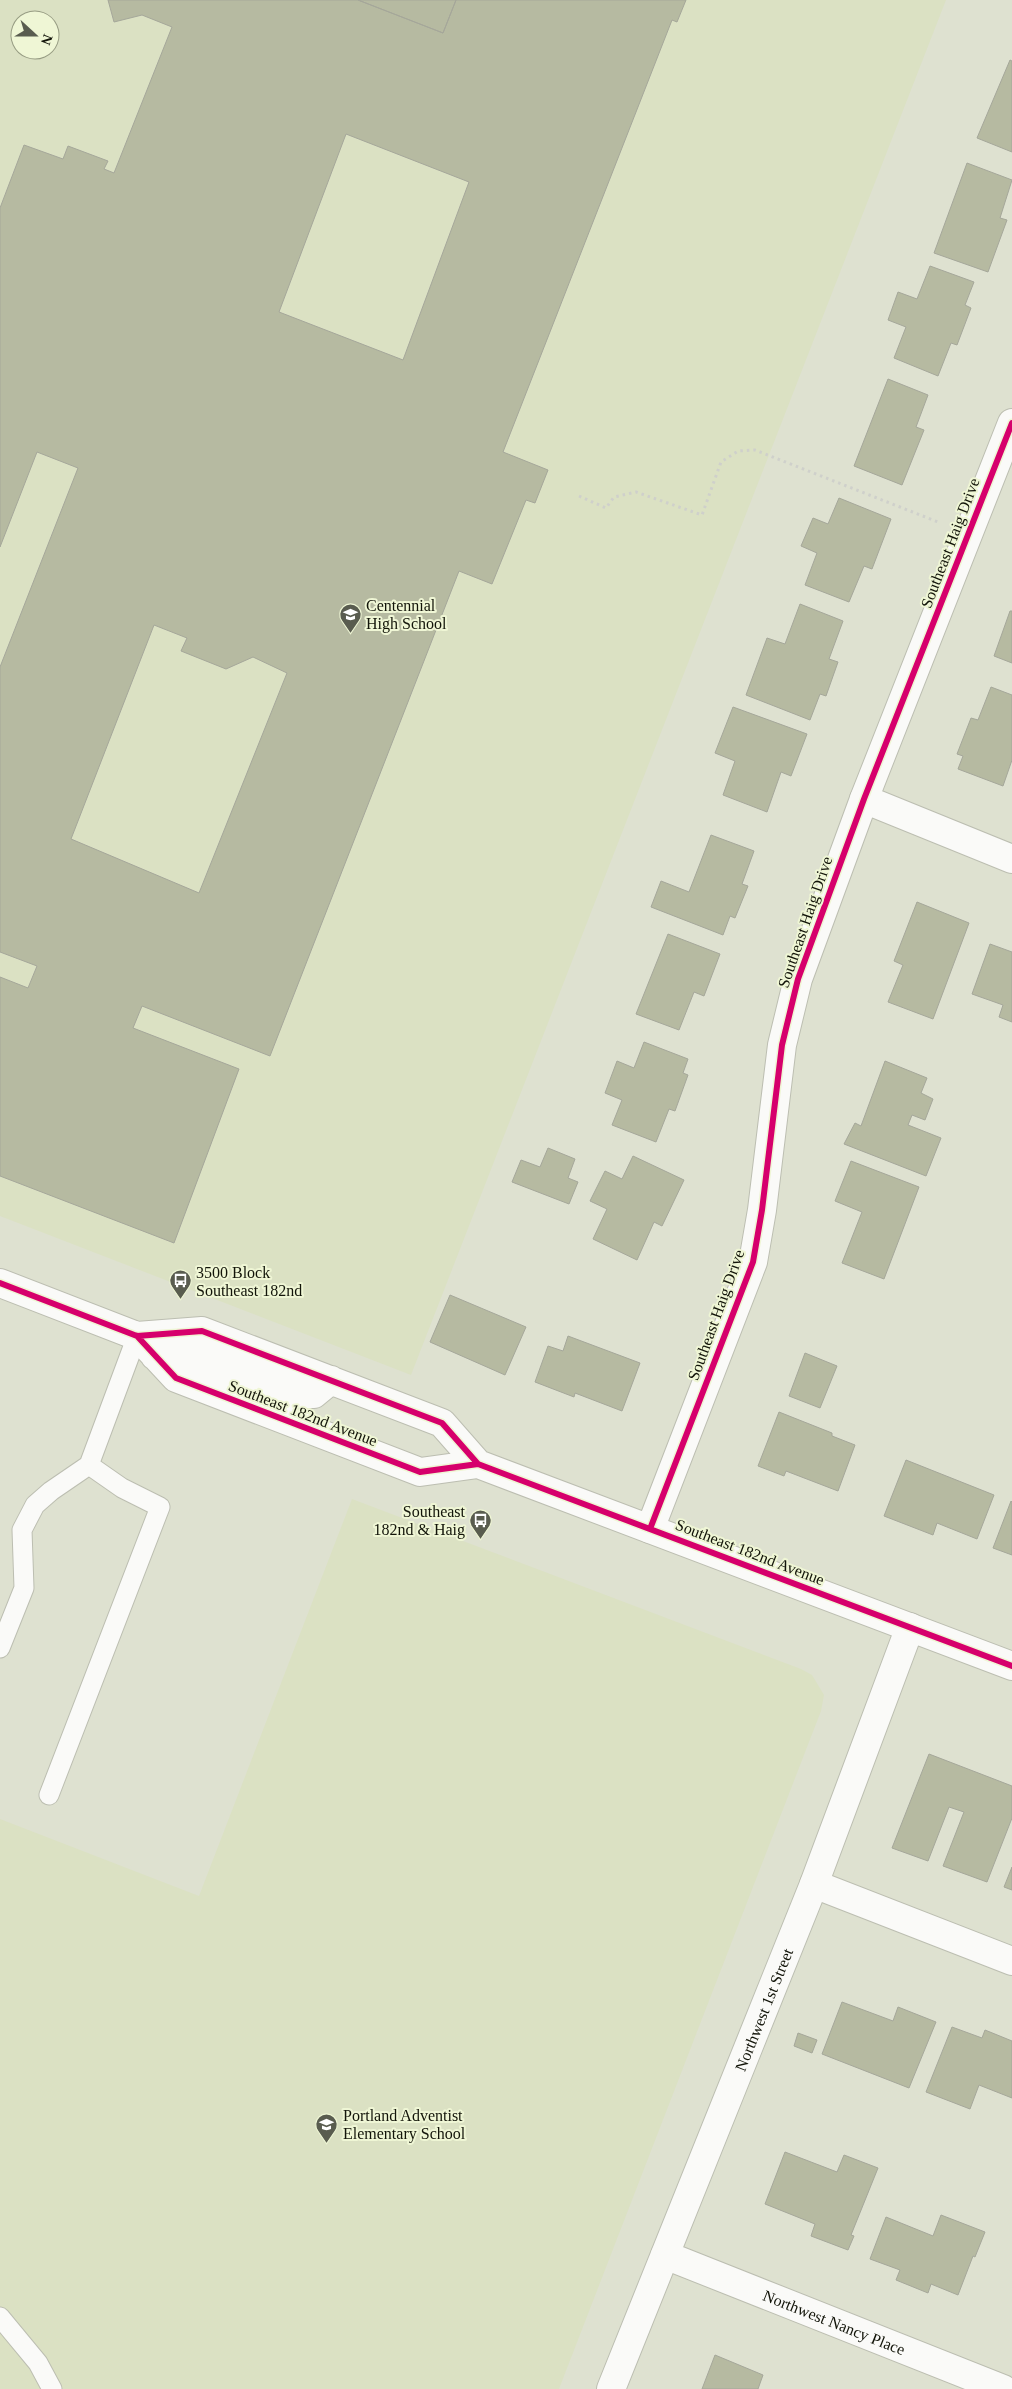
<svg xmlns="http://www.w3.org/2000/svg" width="1012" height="2389" viewBox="0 0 1012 2389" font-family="'Times New Roman',serif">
<rect width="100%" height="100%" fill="#dee1d0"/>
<path fill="#dbe1c3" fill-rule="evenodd" d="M0,0H946L411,1375L0,1216ZM20,20H50V50H20Z
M352,1499L801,1669L812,1675L824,1695L821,1711L559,2389H0V1819L199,1896Z"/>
<path fill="#b6baa1" stroke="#a5a79a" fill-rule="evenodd" d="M108,0H358L443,33L456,0H686L677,22L672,20L503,452L548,470L535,503L526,500L492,584L459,571L270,1056L142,1006L133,1028L239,1069L174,1243L0,1176V977L28,988L37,966L0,952V667L78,468L37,452L0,547V208L24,145L63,159L68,146L108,161L104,169L114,173L172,27L142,15L114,22ZM346,134L469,182L403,360L279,312ZM154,625L187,638L181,651L226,669L253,657L287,673L199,893L71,839Z
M358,0H456L443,33Z
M1010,60L1012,61V152L977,138Z
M967,163L1012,180L1000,218L1007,220L988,272L934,253Z
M930,266L974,282L965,305L971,308L957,345L951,343L938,376L894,358L906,327L888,320L898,292L917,299Z
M888,379L928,395L916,427L924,430L902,485L854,466Z
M839,498L891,519L872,569L864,566L849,602L805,585L817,553L801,546L813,518L828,524Z
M800,604L843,621L829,659L838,662L826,696L820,694L810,720L746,695L767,638L785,644Z
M1010,611H1012V663L994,656Z
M991,687L1012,695V760L1003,786L958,769L963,756L957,754L971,718L978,720Z
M733,707L807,734L791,776L781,772L767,812L723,795L735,761L715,753Z
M711,835L754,851L742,884L748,886L735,918L730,916L723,935L651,907L661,881L689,892Z
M917,902L969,923L933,1019L888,1002L903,965L894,961Z
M668,934L720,954L704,996L694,992L679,1030L636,1014Z
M990,944L1012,952V1022L999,1017L1003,1005L972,994Z
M644,1042L688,1059L683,1073L688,1075L675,1111L669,1109L656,1142L612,1125L622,1100L605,1093L617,1061L634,1068Z
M885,1061L927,1078L921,1093L933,1099L925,1120L912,1115L908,1125L941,1138L926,1176L844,1144L855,1123L861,1126Z
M548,1148L575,1159L568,1178L578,1182L569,1204L512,1182L521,1160L540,1167Z
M633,1156L684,1180L662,1226L654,1222L637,1260L593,1239L607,1209L590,1201L605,1171L622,1179Z
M851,1161L919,1187L884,1279L842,1263L862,1212L835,1201Z
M450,1295L526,1327L505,1375L430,1342Z
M568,1336L640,1363L622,1411L575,1393L574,1397L535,1382L548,1346L563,1351Z
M805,1353L837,1366L820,1408L789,1396Z
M779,1412L832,1433V1436L855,1445L838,1491L786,1471L784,1476L758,1466Z
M906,1460L994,1495L977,1539L937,1523L933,1535L884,1516Z
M1011,1501L1012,1502V1555L993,1548Z
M929,1754L1012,1786V1818L987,1882L943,1866L964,1812L949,1807L928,1861L892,1848Z
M1012,1867V1890L1004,1887Z
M842,2002L893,2021L898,2007L936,2022L909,2088L822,2054Z
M952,2027L982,2038L985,2030L1012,2041V2098L979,2085L970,2109L926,2092Z
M798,2033L817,2040L812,2053L794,2046Z
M785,2152L837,2172L844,2155L878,2168L851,2235L854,2236L848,2250L811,2236L815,2224L765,2204Z
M941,2215L985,2232L975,2257L973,2256L958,2295L931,2284L928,2293L896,2280L900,2270L870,2259L886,2217L933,2236Z
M715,2355L763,2375L758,2389H702Z"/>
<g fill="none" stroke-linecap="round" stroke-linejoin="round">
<defs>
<path id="service" d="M0,1648L24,1588L22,1530L35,1505L51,1491L89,1465L137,1336
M49,1795L160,1507L122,1488L89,1465
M0,2317L38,2363L52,2389"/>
<g id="minor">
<path d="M864,799L1012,859"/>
<path d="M650,1529L753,1262L762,1210L782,1045L798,979L864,799L1012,423"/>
<path d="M814,1884L1012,1961"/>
<path id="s1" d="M665,2255L1003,2389"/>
<path id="s2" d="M611,2389L814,1884L910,1627"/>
</g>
<path id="primary" d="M0,1283L137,1336L202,1331L442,1423L478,1464L1012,1666
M137,1336L176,1378L420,1472L478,1464
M155,1356L178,1351L295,1394H314L331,1380"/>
</defs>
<use href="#service" stroke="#bcbeb1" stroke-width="21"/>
<use href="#minor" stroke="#bcbeb1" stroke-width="30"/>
<use href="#primary" stroke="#bcbeb1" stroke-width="30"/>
<path stroke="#cfd0cb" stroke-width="3" stroke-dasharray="2.5 4" stroke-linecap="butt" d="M579,496L606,508L614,497L636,492L702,515L721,462L738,451L755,450L938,522"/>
<use href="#service" stroke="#fafaf8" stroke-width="19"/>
<use href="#minor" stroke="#fafaf8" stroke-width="28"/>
<use href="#primary" stroke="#fafaf8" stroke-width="28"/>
<defs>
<path id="cycleway" d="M0,1283L137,1336L202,1331L442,1423L478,1464L1012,1666
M137,1336L176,1378L420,1472L478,1464
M650,1529L753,1262L762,1210L782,1045L798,979L864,799L1012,423"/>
</defs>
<use href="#cycleway" stroke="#eff6d5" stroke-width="9"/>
<use href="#cycleway" stroke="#d6006c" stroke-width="6"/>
</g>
<defs>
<symbol id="school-pin" viewBox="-11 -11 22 30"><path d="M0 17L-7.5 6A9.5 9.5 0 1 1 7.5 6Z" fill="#595c4f" stroke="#eff6d5"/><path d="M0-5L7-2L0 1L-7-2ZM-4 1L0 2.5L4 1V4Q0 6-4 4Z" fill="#fff"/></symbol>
<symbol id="bus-pin" viewBox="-11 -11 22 30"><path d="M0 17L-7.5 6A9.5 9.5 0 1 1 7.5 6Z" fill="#595c4f" stroke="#eff6d5"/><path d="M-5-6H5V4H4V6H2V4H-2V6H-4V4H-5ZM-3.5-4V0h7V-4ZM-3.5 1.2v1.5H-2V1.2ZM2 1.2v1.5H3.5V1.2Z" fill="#fff"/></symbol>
</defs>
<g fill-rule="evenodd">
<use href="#school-pin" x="338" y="602" width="25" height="34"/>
<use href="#bus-pin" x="168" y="1268" width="25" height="34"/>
<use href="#bus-pin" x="468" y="1508" width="25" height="34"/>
<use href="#school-pin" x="314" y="2112" width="25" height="34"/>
</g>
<g text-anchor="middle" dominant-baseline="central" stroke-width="4" stroke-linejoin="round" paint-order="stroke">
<g font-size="16" fill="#121409" stroke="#eff6d5">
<text transform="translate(950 543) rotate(-69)">Southeast Haig Drive</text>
<text transform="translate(805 922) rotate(-71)">Southeast Haig Drive</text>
<text transform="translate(716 1315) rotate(-70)">Southeast Haig Drive</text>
<text transform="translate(303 1413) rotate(21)">Southeast 182nd Avenue</text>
<text transform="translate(750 1552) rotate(21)">Southeast 182nd Avenue</text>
<text stroke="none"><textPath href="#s2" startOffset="409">Northwest 1st Street</textPath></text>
<text stroke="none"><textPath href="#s1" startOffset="182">Northwest Nancy Place</textPath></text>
</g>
<g font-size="16" fill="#121409" stroke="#eff6d5" text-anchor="start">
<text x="366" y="605">Centennial<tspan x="366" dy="18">High School</tspan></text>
<text x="196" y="1272">3500 Block<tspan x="196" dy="18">Southeast 182nd</tspan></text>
<text x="465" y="1511" text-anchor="end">Southeast<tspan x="465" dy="18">182nd &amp; Haig</tspan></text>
<text x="343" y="2115">Portland Adventist<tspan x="343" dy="18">Elementary School</tspan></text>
</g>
</g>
<g transform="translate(35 35) rotate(111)"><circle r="24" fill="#eff6d5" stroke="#979c83"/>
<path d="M0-4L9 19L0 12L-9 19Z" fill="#595c4f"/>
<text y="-8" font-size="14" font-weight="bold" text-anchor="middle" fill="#121409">N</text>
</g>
</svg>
